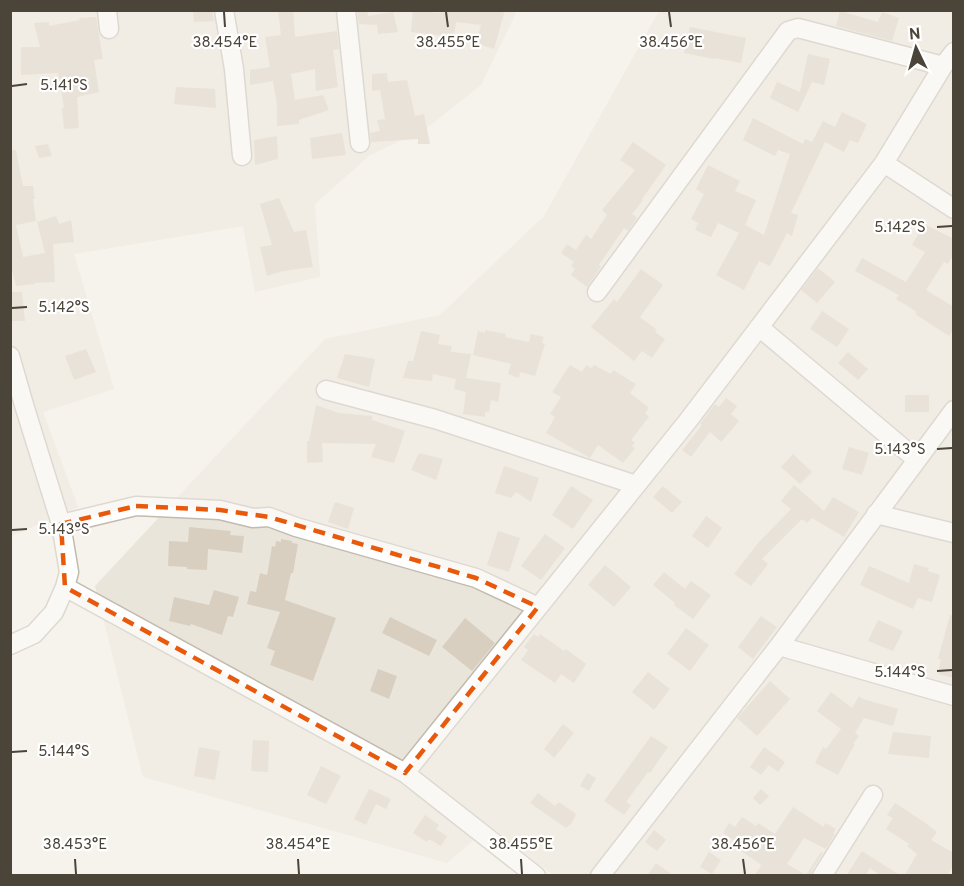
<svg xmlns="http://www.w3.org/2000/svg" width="964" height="886" viewBox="0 0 964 886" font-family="Overpass,sans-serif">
<rect width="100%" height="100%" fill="#f6f3ec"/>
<path fill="#eae5da" d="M11,11H517L481,85L427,128L370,155L315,204L320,277L255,292L243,226L74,254L114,389L43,412L78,507L11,536Z
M659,11H953V875H553L490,826L447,863L143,777L95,586L325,339L440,315L544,216Z"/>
<path fill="#d8cfc1" d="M193,10H212L214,21L194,22Z
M278,10H293L295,37L337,31L339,49L333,50L338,87L316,91L315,69L291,74L295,100L323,95L329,110L299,120V124L277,126V105L273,81L250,85V70L270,67L265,37L281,35Z
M357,10H367L368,16L393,12L398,32L378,34L377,25L359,24Z
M413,10L439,13L441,10H505L494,49L476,43L481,25L456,22L454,37L411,32Z
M840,11L878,22L882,12L899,18L892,41L836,26Z
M96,17L103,59L94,60L99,92L77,97L79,128L64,129L62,108H64L58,73L21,75V47H40L34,23L49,22V26L80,20L79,18Z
M690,27L746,38L741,63L715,58L714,59L684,53Z
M808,54L830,59L824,85L812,82L798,112L770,98L777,82L800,92Z
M387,73L388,82L407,80L415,116L424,114L430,144H418V139L371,142L370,133L380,131L377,120L385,119L380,90L372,91V74Z
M176,87L215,89L216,108L174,104Z
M842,112L867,124L858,143L850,140L844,152L825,142L791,213L798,215L792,236L787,233L770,266L759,261L744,290L716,275L739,233L718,223L711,237L695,230L698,223L691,219L704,194L696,189L708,165L740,181L735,191L756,200L745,225L764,235L790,154L778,150L775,156L743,140L753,118L803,144L805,139L812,142L823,121L835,127Z
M342,133L346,155L312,159L310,138Z
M277,136L278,159L255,165L254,140Z
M633,142L666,165L642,199L643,200L632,214L637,218L628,231L624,228L599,265L601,267L587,287L571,275L575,269L571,266L574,262L561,253L567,244L576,250L586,235L591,239L607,215L602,210L635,170L620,160Z
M48,144L52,156L39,158L35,146Z
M10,150H16L23,186H33L35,199H33L36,221L16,225L23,257L45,253L37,222L56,216L59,224L71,220L74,242L53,244L55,282L34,283L35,284L16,286L10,261Z
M279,198L294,232L306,230L313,267L283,271L267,276L260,247L272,245L260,204Z
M924,224L954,239V254L948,264L944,262L926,290L954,307V329L949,336L915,314L917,312L896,299L899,295L855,271L862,258L906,282L925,252L912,245Z
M818,268L835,282L817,303L801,290Z
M641,269L663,285L640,317L657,330L655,332L665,339L652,358L642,351L634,361L591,327L614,299L617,302Z
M10,292H22L25,321H12Z
M822,311L849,329L837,347L810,329Z
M485,330L506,334L505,337L529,342L531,334L544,337L542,343L545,344L535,376L520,372L519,378L508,374L511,364L473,355L478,331L485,333Z
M421,331L440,335L438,344L452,346L451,352L471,354L466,378L501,383L498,402L491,400L489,412H485V417L463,414L466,392L454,389L456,379L433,374L432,381L403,378L408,361H413Z
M86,349L96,372L74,380L65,356Z
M848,352L868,369L858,380L838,363Z
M345,354L375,359L369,387L337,378Z
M570,365L582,372L586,365L592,368L594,365L611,374L613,370L636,384L630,393L649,408L645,413L649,417L631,440L635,443L632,446L635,448L623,463L598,445L590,458L546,433L555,417L550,414L561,397L552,392Z
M905,395H929V412H905Z
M726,398L737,406L731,414L739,421L721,442L710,432L691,457L682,450L702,425L700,424L715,404L719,407Z
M316,405L339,413L372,416V420L405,431L394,463L371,457L376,444L322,443L323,462L307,463V441H309Z
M849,447L869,453L862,475L842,469Z
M419,453L443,459L436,480L411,470Z
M793,454L812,472L800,484L781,467Z
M504,466L539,478L531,502L516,492L511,498L495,493Z
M794,485L824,511L833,497L859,512L844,537L812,518L807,523L802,519L762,559L768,564L751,586L734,574L758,543L791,509L781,501Z
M571,486L593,500L573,529L552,515Z
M663,486L682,502L672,513L653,497Z
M335,502L354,508L348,529L328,522Z
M706,516L722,528L708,548L692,536Z
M189,527L231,531L230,535L244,536L242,553L208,549L207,570L187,569V567L168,566L169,541L188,542Z
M498,531L520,538L509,572L487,565Z
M545,534L565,548L541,580L521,566Z
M281,539L292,541V543L298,544L293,573H291L285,600L336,618L313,681L270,665L275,651L267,648L280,612L247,604L250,591L256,592L260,573L267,575L272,546L275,547L276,541L281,542Z
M914,564L929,568L928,571L940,575L932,602L918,598L913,609L860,585L869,566L909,583Z
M605,565L631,587L614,607L588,585Z
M664,572L685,589L691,581L711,595L693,619L674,605L675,603L653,585Z
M214,590L239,597L233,617L228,616L222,635L191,624L190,626L169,621L174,597L209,605Z
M950,615L954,616V678L938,674L941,659H938Z
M761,616L777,627L753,659L738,647Z
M390,617L437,640L429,656L382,633Z
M465,618L495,643L472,671L442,647Z
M878,620L903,631L893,651L868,641Z
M686,628L709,645L690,671L667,654Z
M534,634L538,637L540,634L564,651L566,649L586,664L574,683L561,674L555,683L521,660L528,650L524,647Z
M378,669L397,676L389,699L370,691Z
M648,672L670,689L654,710L632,692Z
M770,681L790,699L757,736L737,718Z
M831,692L852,708L859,696L863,699L898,709L893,726L864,718L855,733L859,736L853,744H855L838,775L815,763L823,747L826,749L841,729L817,711Z
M563,724L574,733L554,758L544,749Z
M893,732L931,736L929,758L888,754Z
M651,736L668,747L650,773L648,772L626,802L631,805L624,815L604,801Z
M253,740L269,741L268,772L251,771Z
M199,747L220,751L215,780L194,776Z
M764,747L785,762L778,772L769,765L761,775L750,767Z
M321,766L341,776L326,804L307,795Z
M587,773L596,778L589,791L580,786Z
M369,789L391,799L386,809L376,804L366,825L354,819Z
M761,789L769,796L760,805L753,798Z
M538,793L555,806L559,802L576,814L571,824L566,828L530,803Z
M895,803L924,822L937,832L931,840L954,853V864L947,876H904L917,854L907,846L909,844L886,829L893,818L887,815Z
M793,807L824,827L825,823L836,829L833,833L835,834L826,849L804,838L787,864L806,875L821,852L823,853L812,870L811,876H754L761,866L760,864L740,850L743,846L723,833L729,823L735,827L742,817L756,826L758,823L775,834Z
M425,815L439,825L436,829L447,836L441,846L429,839L427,842L413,833Z
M654,830L666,840L657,851L645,842Z
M862,851L901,876H881L870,868L865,876H846Z
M709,852L721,860L712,874L700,867Z
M656,863L674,876H647Z"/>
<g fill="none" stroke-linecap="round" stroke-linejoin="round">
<defs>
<path id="minor" d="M107,10L109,29
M224,10L234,69L242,156
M346,10L360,143
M884,163L954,209
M597,292L788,31L798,28L943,66
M759,327L916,459
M10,356L24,405L61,524L69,572L65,587L54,612L34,634L10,645
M326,390L435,419L636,485
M876,514L954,533
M61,524L136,506L220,510L253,518L269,517L296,527L476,578L538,607
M65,587L405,773L536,876
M779,646L954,696
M405,773L687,422L884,163L943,66L954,52
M600,876L779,646L954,410
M822,876L873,795"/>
</defs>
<use href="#minor" stroke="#c2bbae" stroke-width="21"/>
<use href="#minor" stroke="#fff" stroke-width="18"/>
</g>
<path d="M0 0H964V886H0ZM136,506L220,510L269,517L476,578L538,607L405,773L65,587L61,524Z" fill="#f6f3ec" fill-opacity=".55" fill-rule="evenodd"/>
<path fill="none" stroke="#e8590c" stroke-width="4.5" stroke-dasharray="12 8" stroke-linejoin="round" d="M136,506L220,510L269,517L476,578L538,607L405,773L65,587L61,524Z"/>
<path fill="none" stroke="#4b4439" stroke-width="2" d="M224,12L225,27M446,12L448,27M669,12L671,27M12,86L27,84M937,227L952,226M12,308L27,307M937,449L952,448M12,530L27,529M937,671L952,670M12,752L27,751M75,859L76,874M298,859L299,874M521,859L522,874M743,859L745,874"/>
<g font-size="15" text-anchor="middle" fill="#4b4439" stroke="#fff" stroke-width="4.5" stroke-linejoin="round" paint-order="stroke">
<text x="225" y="47">38.454°E</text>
<text x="448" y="47">38.455°E</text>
<text x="671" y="47">38.456°E</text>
<text x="64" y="90">5.141°S</text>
<text x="900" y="232">5.142°S</text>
<text x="64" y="312">5.142°S</text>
<text x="900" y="454">5.143°S</text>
<text x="64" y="534">5.143°S</text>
<text x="900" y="677">5.144°S</text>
<text x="64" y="756">5.144°S</text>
<text x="75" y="849">38.453°E</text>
<text x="298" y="849">38.454°E</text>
<text x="521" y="849">38.455°E</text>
<text x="743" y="849">38.456°E</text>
</g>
<rect width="964" height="886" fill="none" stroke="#4b4439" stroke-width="24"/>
<g transform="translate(916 48) rotate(355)" stroke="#ffffff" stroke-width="4.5" paint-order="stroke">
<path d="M0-4.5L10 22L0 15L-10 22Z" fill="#4b4439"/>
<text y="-9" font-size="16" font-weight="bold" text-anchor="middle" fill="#4b4439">N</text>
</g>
</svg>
